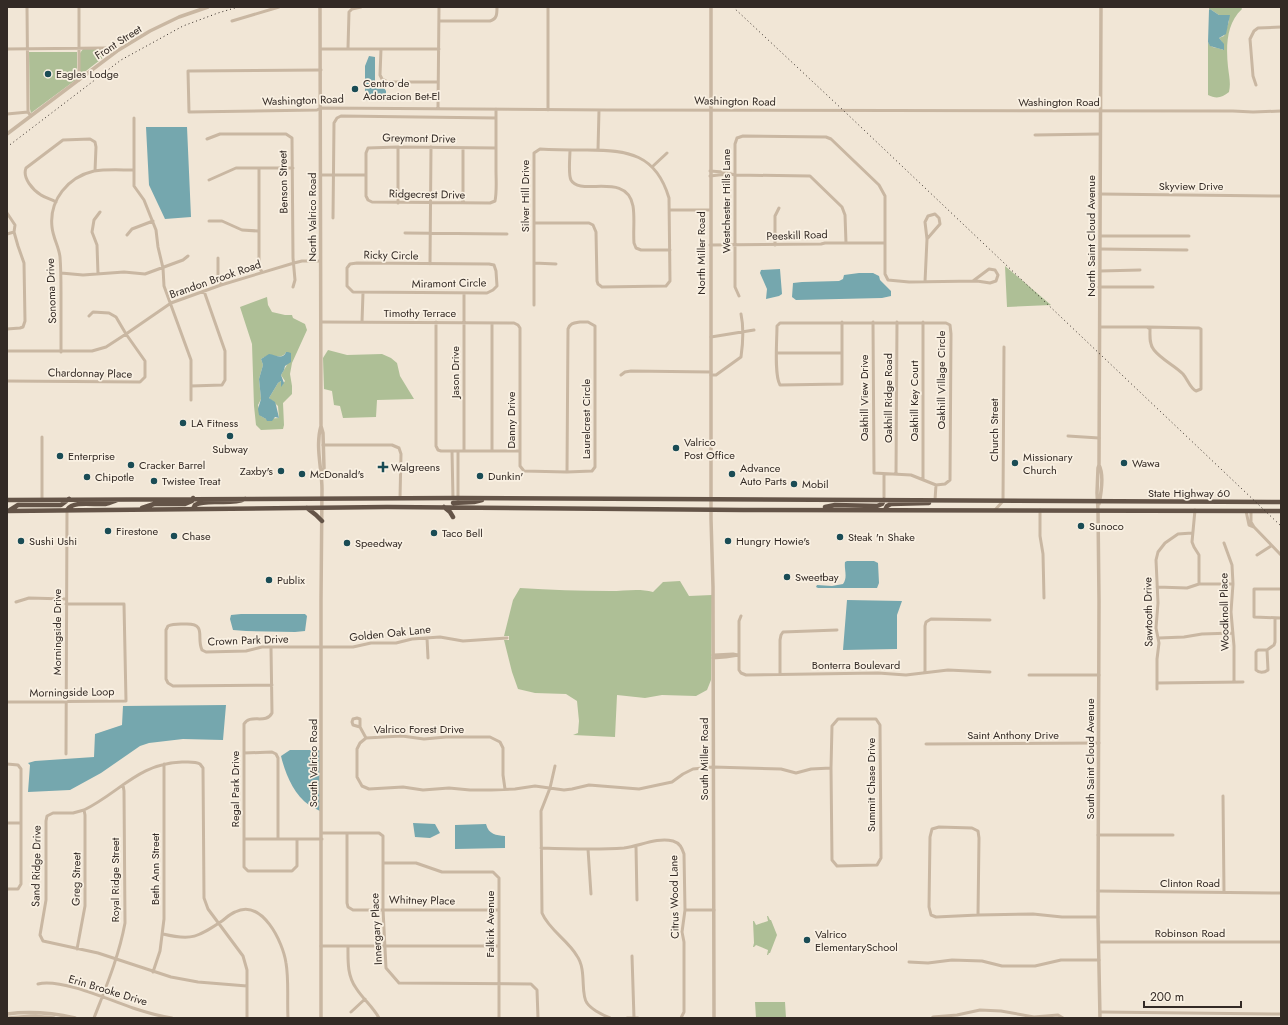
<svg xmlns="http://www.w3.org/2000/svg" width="1288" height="1025" viewBox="0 0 1288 1025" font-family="Jost,sans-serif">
<rect width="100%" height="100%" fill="#f1e6d6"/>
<path fill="#aebf96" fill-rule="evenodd" d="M1209,7H1241L1242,9C1226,24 1226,47 1228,67C1229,76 1231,83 1229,92C1222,98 1216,99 1208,95V42C1212,50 1216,46 1223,50L1222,42L1219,38L1224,36L1229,21V15H1219L1210,9L1209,10Z
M83,49H100L103,51L104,57L82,74L80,72V53Z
M29,52H77V79L31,113L30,109Z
M1005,266L1051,305L1007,307Z
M267,297L268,305L272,312L285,315H292L293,318L305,324L307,330L292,363L290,374L292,386V394L283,403L284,425L283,429L261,430L256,425L254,406L252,344L240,307ZM286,352H288V363L281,375L285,381L281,386V381L278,383L269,398L278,406L279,418L266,419L261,416L258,405L261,399L259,379L263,365L261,359C270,352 282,361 286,352Z
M328,350L347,355L382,354L391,358L397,363L400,376L414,399L377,400L376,417L343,418L340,406L334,405L332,391L324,389L323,358Z
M680,581L689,596L712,595L711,680L707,690L696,696L662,695L645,698L617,695L615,737L573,735L578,733L579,721L577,701L566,694L535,693L518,689L512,672L504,640H509V636H504L513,600L520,588C550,590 580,591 610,591C625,591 639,588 653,592L663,582Z
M767,916H768L770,920H771L777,935L770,953H769L768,955H767L768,950L756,945L754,947H753L754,943L753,921H754L756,925L768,921Z
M755,1002H785L786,1018H756Z"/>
<path fill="#75a7ae" d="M1210,9L1219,15H1230L1226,34L1219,38L1224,44V50L1210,46L1208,42L1209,10Z
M369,56L375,57V83L377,85L384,88L386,91V101L365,100V66Z
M146,127H187L191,217L165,219L149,185Z
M780,269L782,294L779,296L766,299L767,289L760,273L761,270Z
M859,273H873L879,276L880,280L891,291V296L882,298L796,300L792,297L793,283L802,282L839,281L843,279L844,275Z
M286,352H288L291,353V362L285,366L284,370L281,375L284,383L281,387V381L278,383L269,398L275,402L276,405L279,418L275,417L272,421H267L266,419L259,415L258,409L261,399L259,379L263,365L261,359L269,354C276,355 283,360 286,352Z
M847,561H874L878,563L879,583L877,588H818L816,587L817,585L832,586L843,584C848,577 844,570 845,562Z
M847,600L902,601L897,615V649L843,650Z
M241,614H305L307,616L305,631L295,632L246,631L233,630L230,619L231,615Z
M226,705L223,740L183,739L149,743L140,746L101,773L70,790L28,792L30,765L28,763L35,761L94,757L95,734L122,725L123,706Z
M290,750H320V811C316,809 312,807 309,805C294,795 285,773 281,756Z
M413,823L435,824L440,833L430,838L415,837Z
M486,824C489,835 496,835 505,836V848L455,849V825Z"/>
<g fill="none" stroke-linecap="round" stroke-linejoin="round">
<path stroke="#c9b7a2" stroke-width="3" d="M27,7L28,112L31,116
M232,21L279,7
M439,21H490C497,19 497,14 497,7
M348,48L349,12L352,9L361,7
M7,49L105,48L117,51
M321,49H439
M381,49L380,75L382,79L388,82H438
M321,70L188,71L189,112L317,110L321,108L607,110L1233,111L1253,112L1281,111
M79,80V7
M1256,85L1253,76L1250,39L1254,31L1258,28L1281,27
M438,108L439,7
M548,110V7
M7,114L28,112
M134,118V186L144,200L156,230L158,247L163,268L164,286L191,360V400
M1035,135L1100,134
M207,139L220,134H286L292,138L293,258L295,280L293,287
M463,148V203
M496,148L398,147L368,148L366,153V196L368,200L372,202L490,203L495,201C497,191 496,180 496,170C496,149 496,129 496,109
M570,150C570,157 568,174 571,180C580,197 627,171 633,206C635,218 633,231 634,243L636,248L641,250H670
M598,150L599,110
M652,167L667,153
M259,168V267L262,272
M710,171L723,172L735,175L810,176L842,207L845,215L846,243
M321,175H366
M710,176L727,174
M209,180L236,168H293
M1100,194L1281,196
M56,202C51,199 45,198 41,195C33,190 22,178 26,168L63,140L90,139L95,142L96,147L95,171
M398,203V147
M670,210H710
M7,213L15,225L14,232L18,246L24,263L25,321L23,327L20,328L7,329
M333,218L334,123L337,118L341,116L496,118
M209,221H222L242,230L258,231
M405,233L507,234
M7,234L14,232
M127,235L132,229L153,221
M1100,236H1189
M710,245L821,244L825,243H885
M775,245V216L779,208
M1100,249L1187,250
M218,258V275L221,285
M357,263L489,264L494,265L496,271L497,286L493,290L487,293L353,292L347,286V268L350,264Z
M534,263L556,264
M430,264L431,147
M1100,271L1140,270
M61,273L83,275L124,272L145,274L183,260L188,256
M98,274L97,245L92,232L94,220L100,212
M925,282L927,239L925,222L928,216L935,214L939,218L940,224L927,239
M1099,287H1153
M464,293V451
M739,296L735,287V144L737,138L743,136L826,137L831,139L879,185L885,196V274L888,280L909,282L977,281L990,283L996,281L998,275L995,270L989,269L973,281
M534,305V153L540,149C555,150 571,150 587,150C628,150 656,154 669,198L670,281L666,286L602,287L598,284L597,281L596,232L593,225L589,223H534
M321,322L514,323L518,325L520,328V466L524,471L567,472
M362,322L363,293
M436,322V446L438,450L441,451H520
M580,322H588L595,326V467L592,471L567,472L568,329C570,323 574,323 580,322Z
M842,322V384L780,385C774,375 777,340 777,326L780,323H946L950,325L951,334L950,480L945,484L936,485L911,475L874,473L873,322
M923,322V479
M492,323V451
M1100,327H1147L1150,329C1150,336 1149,344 1154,350C1162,360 1174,365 1183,374C1188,380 1190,388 1196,391L1201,389V329L1199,328L1147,327
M711,337L754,330
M7,351H92L106,347L126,334L171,303L221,285L294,263L302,261H320
M61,352C61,332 61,313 61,294C61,281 61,269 60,257C59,247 53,238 52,227C49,200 68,177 94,171C106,169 121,170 133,170
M777,353H842
M621,375L625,372L631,371L711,372
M711,375H716L741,357C743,343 744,328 741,314
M7,381L140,382L145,377V361L126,334L116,317L109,313L93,312L89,316
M191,386L222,385L225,380V351L204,291
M1068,436L1099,438
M42,437V500
M323,445H392L399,448L401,454L400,498
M452,451L453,499
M458,451V500
M896,474L897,322
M884,500V474
M935,500L936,485
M995,510L1003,501L1004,347
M1040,510V536L1043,554L1044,598
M1195,510L1192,542L1194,547L1199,555V584
M1246,511L1249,525L1254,527
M1251,511V522L1254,527L1281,555
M1224,543L1232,565L1233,584L1231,612L1234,646V682
M1257,555L1271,546
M1157,587L1187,588L1199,584H1233
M1281,589H1254V617L1281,618
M16,602L29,598L66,599
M741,616L739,621V670L741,673L746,675L878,673L906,675L948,670L990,672
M427,638L428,658
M1159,638L1184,637L1202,634L1233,633
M271,648L272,713C266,725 250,713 244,724V867L248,871H292L297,866V839
M1267,650H1258L1256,652V670C1259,673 1264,673 1268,670L1267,650L1274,645L1275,642V618
M713,655L726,657L739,655
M714,655L733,654L738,655
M713,658L726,657
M925,672V626L926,622L931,619L990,620
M780,674V640L781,635L783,632L837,630
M1029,675H1099
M1157,683L1243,682
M272,685L173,686L168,683L166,679V630L168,626C174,623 181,624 187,624C207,624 196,638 202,650L206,652L246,651L262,647H353L371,643H396L412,639L440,637L463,641L507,638
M1157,689V659L1159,643L1156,628L1158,603L1156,560L1158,552L1165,543L1178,534L1192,533
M7,702L126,701L124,604H66
M838,719H876L880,725L881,858L877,865L837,866L832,860L831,768L832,726Z
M360,727L353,725L352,722L353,719L357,718L360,719V727L366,738
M926,744L1099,743
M244,753L272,752L276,754L278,758V838
M66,754L67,510
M7,764L18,765L21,769V884L18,889H7
M555,766L550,788L541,811L542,913C549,930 568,940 577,956C587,970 580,994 587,1003C589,1006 593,1009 596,1011C601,1014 605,1016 610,1018
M505,789L503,775V748L500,742L490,737H446L424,739L402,736L366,738L360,743L357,749V777L362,786L369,789L403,787L423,790L449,788L470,790H491L515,789L535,786L564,790L572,789L589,785L639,789L672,782L683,774L693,769L713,767L781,769L796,773L811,769L831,768
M1223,796L1224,892
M7,823H21
M939,827L972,828L978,831L979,838L978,915L936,917L931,915L929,907L930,837L932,829Z
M322,833H379L383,836V909L386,968L399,983L531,984L537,990L538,1018
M347,833V903L348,907L353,910H498
M1098,835H1173
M244,839H322
M636,846L637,900
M541,848C569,849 597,850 624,848C640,846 657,837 673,841C680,843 682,848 684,854L685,910L682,932L684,942V1012L681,1018
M588,849L591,894
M383,863H416L442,872H493L499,878V1018
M1098,891L1281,893
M685,910H714
M978,915L1033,914L1062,917H1098
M163,934C192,941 198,937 222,921C226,918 230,914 235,912C262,898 283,942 286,963C289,980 287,1000 288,1018
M1099,942H1281
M321,946H498
M348,946C348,961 347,975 356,988C363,999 373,1007 379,1018
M77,949L85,906V815L84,810
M632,956L634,1018
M909,962L928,963L952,960L982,961L1002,966H1035L1061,960H1099
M153,972L160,951L164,919V764
M38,984C60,978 110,1000 133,1008C145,1012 159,1016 172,1018
M247,986L198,982L171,977L98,953L43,941L40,935L46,900V821L47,816L53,813H73L84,810C119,793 139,763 182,762C188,762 195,761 200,764L203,768L204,898L208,909L243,956L247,970V1018
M351,1012L365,999
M1100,1012L1281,1014
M94,1018C106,987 119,956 125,923L124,791L123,785
M627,1018H638
M932,1018L933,1017L957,1015L980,1010L1001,1011L1034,1017L1058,1015L1063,1018"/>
<path stroke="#c9b7a2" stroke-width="3.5" d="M320,7L321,426L323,433L324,468L322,474
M711,7V519L713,587L714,1018
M7,134L117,51L150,31L179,17L208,7
M321,426C315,446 322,469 322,489L321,599V1018
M1099,504C1101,494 1104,474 1099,465
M7,1014C30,1011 53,1013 75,1018
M9,1018L33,1016L54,1018
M1100,1018L1098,917L1099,601L1098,510L1097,493L1098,468L1099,465L1101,7"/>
<path stroke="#645448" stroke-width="4.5" d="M7,500L458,498L1281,502
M453,503L474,502L482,500
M444,507L450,512L453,517
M825,507L835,505L877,506L882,504L884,500
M142,508L154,504H185L192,501L193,498
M307,508L316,515L322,521
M193,509L195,505C208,498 229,506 245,499
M10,510L18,505H61L69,499
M67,510C74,500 94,505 105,504C109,503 113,502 117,500
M885,510L887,506L891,504L929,503
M7,511L387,507L743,510L1281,511"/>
<path stroke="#332a25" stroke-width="1" stroke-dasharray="1 3" stroke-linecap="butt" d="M733,7L844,111L1281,526
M7,147L121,60L183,26L218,13L238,7"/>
</g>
<g fill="#1a4c55" stroke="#f9f0e2" stroke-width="1.5">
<circle cx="48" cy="74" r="4"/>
<circle cx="355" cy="89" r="4"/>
<circle cx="183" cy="423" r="4"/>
<circle cx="230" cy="436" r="4"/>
<circle cx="676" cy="448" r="4"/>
<circle cx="60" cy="456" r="4"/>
<circle cx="1015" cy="463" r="4"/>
<circle cx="1124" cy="463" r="4"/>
<circle cx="131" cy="465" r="4"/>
<path d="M381 461h4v4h4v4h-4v4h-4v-4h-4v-4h4z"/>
<circle cx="281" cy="471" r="4"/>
<circle cx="302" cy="474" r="4"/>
<circle cx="732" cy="474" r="4"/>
<circle cx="480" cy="476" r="4"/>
<circle cx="87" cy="477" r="4"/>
<circle cx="154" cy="481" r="4"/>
<circle cx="794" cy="484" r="4"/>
<circle cx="1081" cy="526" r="4"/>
<circle cx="108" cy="531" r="4"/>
<circle cx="434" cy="533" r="4"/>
<circle cx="174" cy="536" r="4"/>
<circle cx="840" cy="537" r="4"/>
<circle cx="21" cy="541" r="4"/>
<circle cx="728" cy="541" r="4"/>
<circle cx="347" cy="543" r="4"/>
<circle cx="787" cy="577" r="4"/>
<circle cx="269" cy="580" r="4"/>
<circle cx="807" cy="940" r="4"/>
</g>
<g text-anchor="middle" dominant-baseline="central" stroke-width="3.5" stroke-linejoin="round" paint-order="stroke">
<g font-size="11" fill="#332a25" stroke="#f9f0e2">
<text transform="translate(118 42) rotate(-33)">Front Street</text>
<text transform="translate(303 100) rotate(-2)">Washington Road</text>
<text transform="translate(735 101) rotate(1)">Washington Road</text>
<text x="1059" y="102">Washington Road</text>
<text transform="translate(419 138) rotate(1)">Greymont Drive</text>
<text transform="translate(283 182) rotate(-91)">Benson Street</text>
<text x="1191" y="186">Skyview Drive</text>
<text transform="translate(427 194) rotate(1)">Ridgecrest Drive</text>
<text transform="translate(525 196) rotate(-90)">Silver Hill Drive</text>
<text transform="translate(726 201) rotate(-90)">Westchester Hills Lane</text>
<text transform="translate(312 217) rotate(-90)">North Valrico Road</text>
<text transform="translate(797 235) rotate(-2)">Peeskill Road</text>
<text transform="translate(1091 236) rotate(-90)">North Saint Cloud Avenue</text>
<text transform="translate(701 253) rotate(-90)">North Miller Road</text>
<text transform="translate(391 255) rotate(1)">Ricky Circle</text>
<text transform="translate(215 279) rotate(-19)">Brandon Brook Road</text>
<text transform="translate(449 283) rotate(-1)">Miramont Circle</text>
<text transform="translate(51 291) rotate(-92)">Sonoma Drive</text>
<text x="420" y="313">Timothy Terrace</text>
<text transform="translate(455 372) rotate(-90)">Jason Drive</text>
<text transform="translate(90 373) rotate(1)">Chardonnay Place</text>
<text transform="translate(941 380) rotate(-90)">Oakhill Village Circle</text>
<text transform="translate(864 398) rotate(-90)">Oakhill View Drive</text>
<text transform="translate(888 398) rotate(-90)">Oakhill Ridge Road</text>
<text transform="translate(914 401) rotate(-90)">Oakhill Key Court</text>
<text transform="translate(586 419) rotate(-90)">Laurelcrest Circle</text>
<text transform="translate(511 420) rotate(-90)">Danny Drive</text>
<text transform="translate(994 430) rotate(-90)">Church Street</text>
<text x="1189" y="493">State Highway 60</text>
<text transform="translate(1148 612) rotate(-91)">Sawtooth Drive</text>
<text transform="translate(1224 612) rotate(-91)">Woodknoll Place</text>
<text transform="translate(57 632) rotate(-90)">Morningside Drive</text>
<text transform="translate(390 633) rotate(-6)">Golden Oak Lane</text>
<text transform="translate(248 640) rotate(-2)">Crown Park Drive</text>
<text x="856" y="665">Bonterra Boulevard</text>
<text transform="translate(72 692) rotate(-1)">Morningside Loop</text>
<text x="419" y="729">Valrico Forest Drive</text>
<text x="1013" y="735">Saint Anthony Drive</text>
<text transform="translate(704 759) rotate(-90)">South Miller Road</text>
<text transform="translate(1090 759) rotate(-90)">South Saint Cloud Avenue</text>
<text transform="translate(313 763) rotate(-90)">South Valrico Road</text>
<text transform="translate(871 785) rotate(-90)">Summit Chase Drive</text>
<text transform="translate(235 789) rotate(-90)">Regal Park Drive</text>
<text transform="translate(36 866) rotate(-89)">Sand Ridge Drive</text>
<text transform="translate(155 869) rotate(-90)">Beth Ann Street</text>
<text transform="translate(76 879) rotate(-89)">Greg Street</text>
<text transform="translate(115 880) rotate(-90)">Royal Ridge Street</text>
<text x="1190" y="883">Clinton Road</text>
<text transform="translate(674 897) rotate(-91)">Citrus Wood Lane</text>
<text transform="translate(422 900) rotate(1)">Whitney Place</text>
<text transform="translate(490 924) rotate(-90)">Falkirk Avenue</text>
<text transform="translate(376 929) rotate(-93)">Innergary Place</text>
<text x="1190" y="933">Robinson Road</text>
<text transform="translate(108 990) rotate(17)">Erin Brooke Drive</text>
</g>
<g font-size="11" fill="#332a25" stroke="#f9f0e2" text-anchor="start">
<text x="56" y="74">Eagles Lodge</text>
<text x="363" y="83">Centro de<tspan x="363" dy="13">Adoracion Bet-El</tspan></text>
<text x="191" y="423">LA Fitness</text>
<text x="684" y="442">Valrico<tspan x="684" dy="13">Post Office</tspan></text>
<text x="230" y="449" text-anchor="middle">Subway</text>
<text x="68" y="456">Enterprise</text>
<text x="1023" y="457">Missionary<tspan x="1023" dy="13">Church</tspan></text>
<text x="1132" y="463">Wawa</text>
<text x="139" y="465">Cracker Barrel</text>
<text x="391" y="467">Walgreens</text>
<text x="740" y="468">Advance<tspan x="740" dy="13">Auto Parts</tspan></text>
<text x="273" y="471" text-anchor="end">Zaxby's</text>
<text x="310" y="474">McDonald's</text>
<text x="488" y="476">Dunkin'</text>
<text x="95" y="477">Chipotle</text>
<text x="162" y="481">Twistee Treat</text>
<text x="802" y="484">Mobil</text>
<text x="1089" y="526">Sunoco</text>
<text x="116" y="531">Firestone</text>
<text x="442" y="533">Taco Bell</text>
<text x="182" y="536">Chase</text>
<text x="848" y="537">Steak 'n Shake</text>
<text x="29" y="541">Sushi Ushi</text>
<text x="736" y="541">Hungry Howie's</text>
<text x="355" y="543">Speedway</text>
<text x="795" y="577">Sweetbay</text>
<text x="277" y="580">Publix</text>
<text x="815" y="934">Valrico<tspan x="815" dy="13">ElementarySchool</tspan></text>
</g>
</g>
<rect width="1288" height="1025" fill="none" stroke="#332a25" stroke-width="16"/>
<path d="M1144 1001v6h97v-6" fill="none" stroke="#332a25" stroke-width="2"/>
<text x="1150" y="1001" font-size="12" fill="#332a25" stroke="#f9f0e2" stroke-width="3" paint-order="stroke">200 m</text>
</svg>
